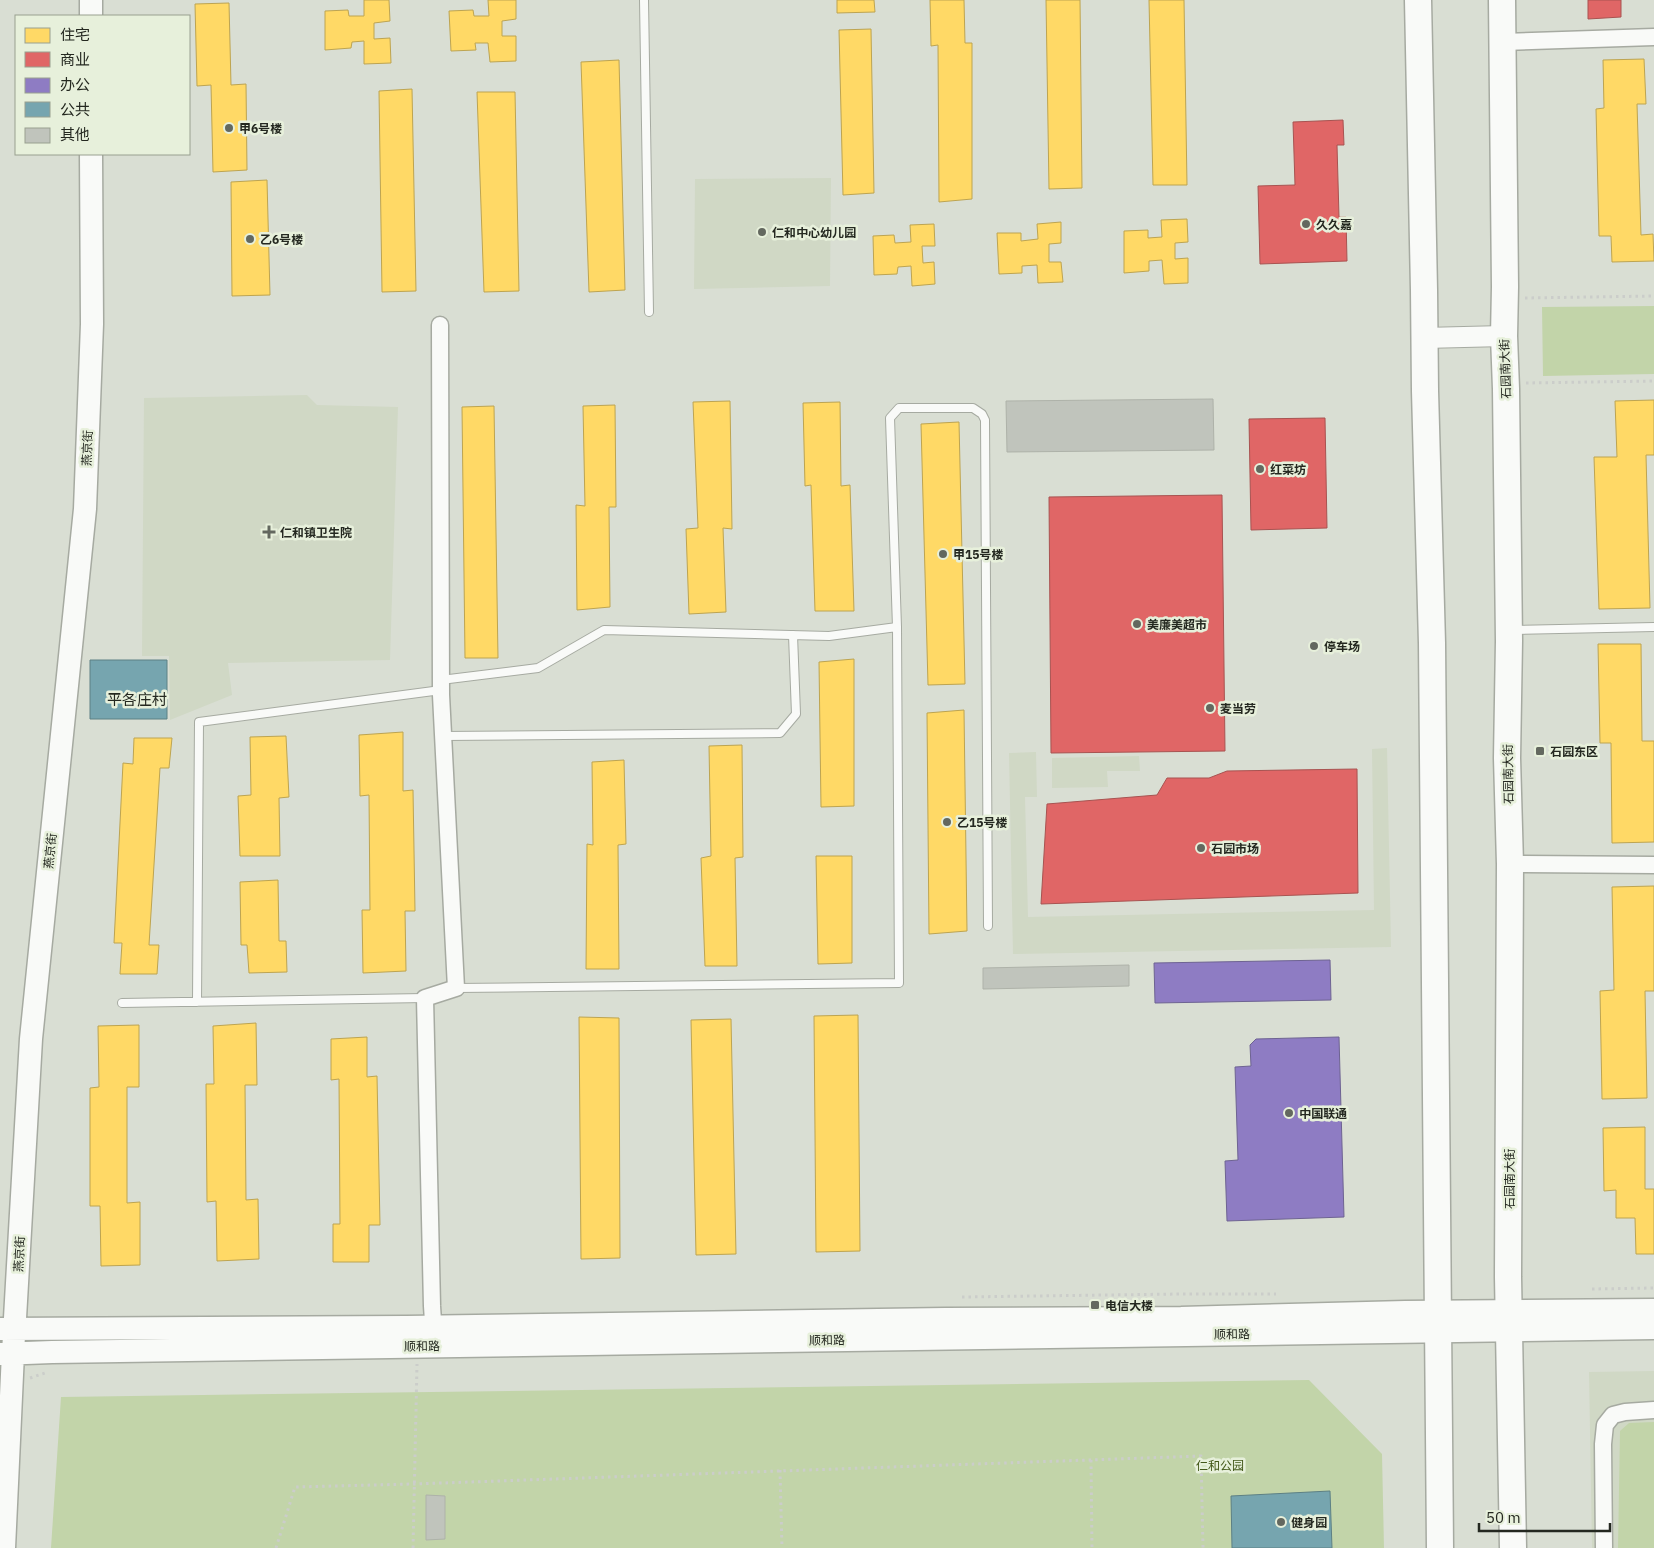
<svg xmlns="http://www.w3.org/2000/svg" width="1654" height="1548" viewBox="0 0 1654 1548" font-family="'IBM Plex Sans','Noto Sans SC',sans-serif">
<rect width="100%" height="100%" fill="#d9ded3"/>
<path fill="#d0d8c5" d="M831,178L830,286L694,289L695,179Z
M307,395L317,405L398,407L390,660L228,663L232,695L170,720L169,656H142L144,398Z
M1387,748L1391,947L1013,954L1009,753L1036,752L1037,797H1025L1028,917L1374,910L1372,749Z
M1139,756L1140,771H1107L1108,787L1052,788V758Z
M1654,1371V1548H1592L1589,1372Z"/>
<path fill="#c2d4a9" d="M1654,306V374L1543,376L1542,307Z
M1309,1380L1382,1454L1384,1548H51L61,1397Z
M1654,1422V1548H1618L1620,1431L1629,1423Z"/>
<path fill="#ffd966" stroke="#bda451" d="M364,0H389L390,21L374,23V39L390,38L391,63L364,64V41L352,42L351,48L325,50V11L348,10L349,16H364Z
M488,0H516V19L502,21V36H516V61L490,62L488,43H475L476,50L451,51L449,11L473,10L474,16H489Z
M837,0H874L875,12L837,13Z
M930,0H964L965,43H972V199L939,202L938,45L931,46Z
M1046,0H1080L1082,188L1049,189Z
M1149,0H1184L1187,185H1153Z
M229,3L231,85L246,84L247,170L213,172L211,85L197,86L195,4Z
M871,29L874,193L843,195L839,30Z
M1644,59L1646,104H1637L1641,235L1653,234L1654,261L1612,262L1611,236H1599L1596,109L1604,108L1603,60Z
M619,60L625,290L589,292L581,62Z
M412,89L416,291L382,292L379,91Z
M477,92H515L519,291L484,292Z
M267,180L270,295L232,296L231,182Z
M1187,219L1188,242L1175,243V259L1188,258V283L1164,284L1162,260L1149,261V271L1124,273V231L1148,230V238L1162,237L1161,220Z
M1061,222V243L1049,244V262H1061L1063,282L1038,283L1037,265L1022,266V273L999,274L997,233H1021V241L1038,239L1037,224Z
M934,224L935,246H922L923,263L934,262L935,284L912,286L911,266L898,267L897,274L874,275L873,236L894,235L895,243L911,242L910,225Z
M1654,400V455H1646L1650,608L1599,609L1594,457H1617L1615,401Z
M730,401L732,529L723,528L726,612L689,614L686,529L698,528L693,402Z
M840,402L841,486L850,485L854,611H815L811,485L805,486L803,403Z
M615,405L616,507H609L610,607L577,610L576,505L585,506L583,406Z
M494,406L498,658H465L462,407Z
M959,422L965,684L928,685L921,424Z
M1598,644H1641L1642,741H1654V842L1612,843L1611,743H1600Z
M854,659V806L821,807L819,662Z
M964,710L967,931L929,934L927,713Z
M403,732V791L413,790L415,911H405L406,971L363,973L362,910H370L369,795L360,796L359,735Z
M286,736L289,797L279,798L280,856H240L238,796L251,795L250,737Z
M134,738H172L169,768H160L149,945H159L157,974H120L122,943H114L123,763L133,764Z
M742,745L743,857L735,858L737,966H705L701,858L711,856L709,746Z
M624,760L626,844L618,845L619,969H586L587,844L593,845L592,762Z
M816,856H852V963L818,964Z
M278,880L279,941H286L287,972L249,973L247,945H241L240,882Z
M1654,886V991H1645L1647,1098L1602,1099L1600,991L1614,990L1612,887Z
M858,1015L860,1251L816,1252L814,1016Z
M579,1017L619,1018L620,1258L581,1259Z
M731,1019L736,1254L696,1255L691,1020Z
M256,1023L257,1085H245L246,1200L258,1199L259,1259L217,1261L216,1201L207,1202L206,1084H214L213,1026Z
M139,1025V1087H127V1203L140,1202V1265L101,1266L100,1206H90V1088L99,1087L98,1026Z
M367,1037V1077L377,1076L380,1225H369V1262H333V1224H340L339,1079L331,1080V1039Z
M1645,1127V1189H1654V1254H1636L1635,1218H1616V1190L1604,1191L1603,1128Z"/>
<path fill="#e06666" stroke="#a85351" d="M1588,0H1621V17L1588,19Z
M1343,120L1344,145H1337L1339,217H1346L1347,261L1260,264L1258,186L1295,185L1293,122Z
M1325,418L1327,528L1251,530L1249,419Z
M1222,495L1225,751L1051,753L1049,497Z
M1357,769L1358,893L1041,904L1047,804L1157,795L1167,778H1209L1227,771Z"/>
<path fill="#8e7cc3" stroke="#6e6392" d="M1330,960L1331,1000L1155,1003L1154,963Z
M1339,1037L1344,1217L1227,1221L1225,1161L1238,1160L1235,1067L1251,1066L1250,1045L1256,1039Z"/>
<path fill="#76a5af" stroke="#5d8084" d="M90,660H167V719H90Z
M1330,1491L1332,1548H1232L1231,1496Z"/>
<path fill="#c0c4bc" stroke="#aeb2a9" d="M1213,399L1214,450L1007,452L1006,401Z
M1129,965V986L983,989V968Z
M426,1495L445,1496V1539L426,1540Z"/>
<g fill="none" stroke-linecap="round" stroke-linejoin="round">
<defs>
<path id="service" d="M644,0L649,312
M1513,630L1654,627
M441,680L538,668L604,630L829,636L897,627L890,418L899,408H973L982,414L985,420L988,926
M443,736L780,733L796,714L793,635
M456,988L899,983L897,627
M197,1002L199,722L441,690
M122,1003L425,998"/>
<path id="minor" d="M1503,42L1654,37
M1510,864L1654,865
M434,1337L432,1306L425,998L456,988L441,695L440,325
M1604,1548L1603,1444L1605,1425L1613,1415L1625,1412L1654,1410"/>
<path id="tertiary" d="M1424,338L1504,336"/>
<path id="secondary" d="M91,0V16
M0,1329L407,1327L945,1319L1181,1318L1405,1312L1654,1310
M0,1354L52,1352L1654,1328
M4,1548L13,1353L31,1039L85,509L92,324L91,154"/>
<path id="primary" d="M1418,0L1424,290L1425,391L1432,643L1440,1548
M1502,0L1505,287L1504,336L1506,389L1509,641L1507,758L1510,864L1508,1277L1513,1548"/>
</defs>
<use href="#service" stroke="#a6aaa1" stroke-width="10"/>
<use href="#minor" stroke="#a6aaa1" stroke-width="19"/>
<use href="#tertiary" stroke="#a6aaa1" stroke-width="22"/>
<use href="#secondary" stroke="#a6aaa1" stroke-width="25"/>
<use href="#primary" stroke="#a6aaa1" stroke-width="29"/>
<path stroke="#cbcdca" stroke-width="3" stroke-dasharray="2.5 4" stroke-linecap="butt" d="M1525,298L1654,296
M1526,383L1654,381
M1592,1289L1654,1288
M962,1297L1180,1294H1276
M30,1378L45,1373
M1091,1460L1092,1548
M780,1470L782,1548
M276,1548L295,1487L414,1484L1201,1456L1203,1548
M413,1548L417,1364"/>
<use href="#service" stroke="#f9faf8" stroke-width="8"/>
<use href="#minor" stroke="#f9faf8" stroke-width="16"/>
<use href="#tertiary" stroke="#f9faf8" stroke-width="20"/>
<use href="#secondary" stroke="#f9faf8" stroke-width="22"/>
<use href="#primary" stroke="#f9faf8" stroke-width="26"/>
</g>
<g fill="#63685f" stroke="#e7f0db" stroke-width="2">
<circle cx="229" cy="128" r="5"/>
<circle cx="1306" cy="224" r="5"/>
<circle cx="762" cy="232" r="5"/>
<circle cx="250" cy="239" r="5"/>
<circle cx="1260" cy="469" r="5"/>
<path d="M266.5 524.5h5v5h5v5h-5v5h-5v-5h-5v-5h5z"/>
<circle cx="943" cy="554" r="5"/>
<circle cx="1137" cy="624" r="5"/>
<circle cx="1314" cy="646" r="5"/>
<circle cx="1210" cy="708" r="5"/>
<rect x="1535" y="746" width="10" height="10" rx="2.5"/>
<circle cx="947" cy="822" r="5"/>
<circle cx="1201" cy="848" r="5"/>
<circle cx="1289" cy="1113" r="5"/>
<rect x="1090" y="1300" width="10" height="10" rx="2.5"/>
<circle cx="1281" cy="1522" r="5"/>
</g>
<g text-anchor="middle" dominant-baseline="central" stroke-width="5" stroke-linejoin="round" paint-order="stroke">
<g font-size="12" font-weight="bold" fill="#242820" stroke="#e7f0db" text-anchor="start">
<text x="239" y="128">甲6号楼</text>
<text x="1316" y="224">久久嘉</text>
<text x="772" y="232">仁和中心幼儿园</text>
<text x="260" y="239">乙6号楼</text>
<text x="1270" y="469">红菜坊</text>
<text x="280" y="532">仁和镇卫生院</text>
<text x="953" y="554">甲15号楼</text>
<text x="1147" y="624">美廉美超市</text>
<text x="1324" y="646">停车场</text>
<text x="1220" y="708">麦当劳</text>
<text x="1550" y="751">石园东区</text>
<text x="957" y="822">乙15号楼</text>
<text x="1211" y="848">石园市场</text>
<text x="1299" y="1113">中国联通</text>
<text x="1105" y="1305">电信大楼</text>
<text x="1291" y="1522">健身园</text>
</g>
<g font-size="12" fill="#242820" stroke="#e7f0db">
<text transform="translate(1505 369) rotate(-92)">石园南大街</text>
<text transform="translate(87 448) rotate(-88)">燕京街</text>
<text transform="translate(1508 774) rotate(-91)">石园南大街</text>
<text transform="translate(50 851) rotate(-84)">燕京街</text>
<text transform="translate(1509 1179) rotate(-90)">石园南大街</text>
<text transform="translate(19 1254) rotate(-87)">燕京街</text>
<text transform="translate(1232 1334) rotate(-1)">顺和路</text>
<text transform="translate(827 1340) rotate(-1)">顺和路</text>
<text transform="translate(422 1346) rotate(-1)">顺和路</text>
</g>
<g font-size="12" fill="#435819" stroke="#e7f0db">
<text x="1220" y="1465">仁和公园</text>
</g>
<g font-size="15" fill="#242820" stroke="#e7f0db">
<text x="137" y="699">平各庄村</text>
</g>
</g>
<rect x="15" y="15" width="175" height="140" fill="#e7f0db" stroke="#99a090"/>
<rect x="25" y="28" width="25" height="15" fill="#ffd966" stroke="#99a090"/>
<text x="60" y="40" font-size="15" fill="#242820">住宅</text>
<rect x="25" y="52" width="25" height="15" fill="#e06666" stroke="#99a090"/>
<text x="60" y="65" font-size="15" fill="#242820">商业</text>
<rect x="25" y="78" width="25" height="15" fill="#8e7cc3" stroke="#99a090"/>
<text x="60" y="90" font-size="15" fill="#242820">办公</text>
<rect x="25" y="102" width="25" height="15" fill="#76a5af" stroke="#99a090"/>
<text x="60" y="115" font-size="15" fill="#242820">公共</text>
<rect x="25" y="128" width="25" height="15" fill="#c0c4bc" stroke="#99a090"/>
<text x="60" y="140" font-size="15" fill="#242820">其他</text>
<path d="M1479 1523v8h131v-8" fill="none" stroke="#242820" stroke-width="2.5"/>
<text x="1486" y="1523" font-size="15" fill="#242820" stroke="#e7f0db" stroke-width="4" paint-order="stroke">50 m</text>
</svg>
